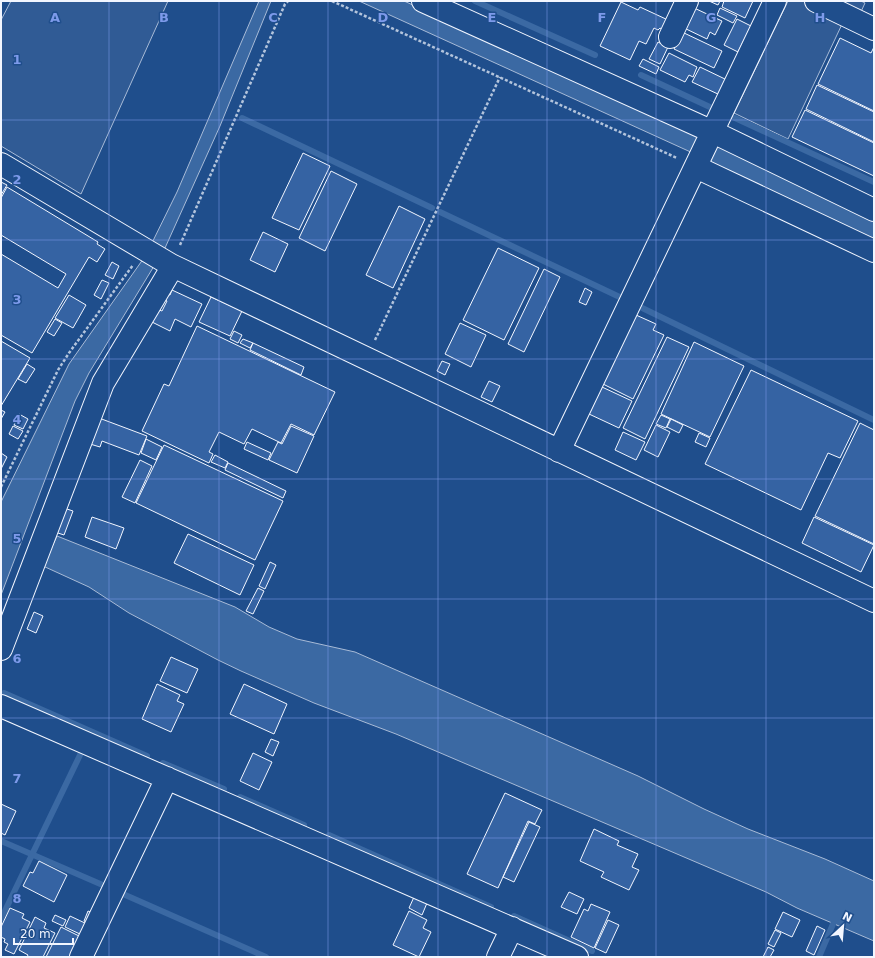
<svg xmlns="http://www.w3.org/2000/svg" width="875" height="958" viewBox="0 0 875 958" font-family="'DejaVu Sans',sans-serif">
<rect width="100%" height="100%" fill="#1f4e8c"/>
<path fill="#305b95" stroke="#a8bbd7" d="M11,1H168L81,194L1,146V20Z
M788,1H804L844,20L788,139L734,113Z
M827,1H861L865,3L859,16Z"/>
<path fill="#3b69a3" stroke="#a8bbd7" d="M259,1H271L220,126L165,248L89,373L75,401L1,595V502L69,364L146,255L177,192Z
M359,1H404L730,149L874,219V245L695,154Z
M57,536L235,607L269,627L297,639L355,652L638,776L704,809L748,829L825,859L874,881V941L797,908L766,892L396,734L314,703L241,671L218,660L129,613L89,587L43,566Z"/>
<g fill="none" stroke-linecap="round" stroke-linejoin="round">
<path stroke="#3b69a3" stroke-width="6" d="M475,1L595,55
M641,75L712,108
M242,118L432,208
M735,118L874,182
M440,212L626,300
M636,305L874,420
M4,693L147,756
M163,763L224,789
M240,797L304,825
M329,835L491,907
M1,841L105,886
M123,894L266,957
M514,916L592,951
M1,919L81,753
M819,957L833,924"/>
</g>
<path fill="#3563a3" stroke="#f2f6ff" d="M709,1H720L718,5Z
M724,1H753L745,18L722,7Z
M621,2L638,10L640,7L668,20L663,30L660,28L658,30L654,28L646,44L639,41L630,60L600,46Z
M692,7L722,21L715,35L710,32L707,39L682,27Z
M720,8L737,16L733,23L717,15Z
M737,19L751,26L738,52L724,45Z
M682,32L722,51L714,68L674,49Z
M840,38L871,53L874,47V111L818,84Z
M658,42L668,47L660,64L649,59Z
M669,53L697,67L693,77L689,75L685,82L660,70Z
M643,59L659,67L656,74L639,66Z
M700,67L727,80L720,95L692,82Z
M817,85L874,112V142L806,109Z
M805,110L874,143V176L792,137Z
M303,153L330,166L299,230L272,218Z
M331,171L357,184L325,251L299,238Z
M1,182L7,185L1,195Z
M7,187L98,242L97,244L105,249L97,262L89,257L32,353L1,335V254L58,288L66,274L1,235V198Z
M399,206L425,219L393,288L366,275Z
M263,232L288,244L275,272L250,260Z
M498,248L539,268L504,340L463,320Z
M112,262L119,266L113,279L105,275Z
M544,269L560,277L524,352L508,344Z
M102,280L109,283L101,299L94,295Z
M585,288L592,292L586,305L579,302Z
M172,290L202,304L191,327L175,319L170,331L150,321L156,309L162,311L167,301L164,299L167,294L170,295Z
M69,295L86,305L73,328L55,318Z
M211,297L242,311L230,336L199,322Z
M636,315L656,324L653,330L664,335L633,399L603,384Z
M55,319L62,323L54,336L47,332Z
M460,323L486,335L471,367L445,354Z
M197,326L335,392L314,435L291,424L281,443L252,429L244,444L219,432L209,452L213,454L209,463L142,431L164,384L169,386Z
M234,331L242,335L238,343L230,339Z
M667,337L689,347L645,439L623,428Z
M243,339L253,343L250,348L240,343Z
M1,341L30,358L1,406Z
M694,342L744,366L710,437L661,414Z
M253,343L304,367L301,375L250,350Z
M442,361L450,364L445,375L437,371Z
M27,364L35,369L26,383L18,379Z
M751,370L858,421L840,458L828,453L801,510L705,464Z
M489,381L500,386L492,402L481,397Z
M602,387L632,401L619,428L589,414Z
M1,410L5,412L1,419Z
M19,414L28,419L23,429L14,425Z
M661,415L670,419L666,428L656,424Z
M99,418L147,436L139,455L102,441L100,447L90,444Z
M671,419L683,425L679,433L667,427Z
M860,423L874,430V544L815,516Z
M656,425L670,432L658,457L644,450Z
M13,426L23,431L18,439L9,434Z
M291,426L314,436L297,473L269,460L278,442L282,444Z
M623,432L645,442L636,460L615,450Z
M699,433L710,438L706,447L695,442Z
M146,439L162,447L156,460L141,453Z
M247,442L271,453L268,460L244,449Z
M164,445L283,501L255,560L136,503Z
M1,453L7,457L1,469Z
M215,455L228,462L225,468L211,462Z
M140,460L152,466L135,503L122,497Z
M228,463L286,491L283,498L225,470Z
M64,508L73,511L64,535L55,532Z
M92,517L124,528L116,549L85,537Z
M814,517L874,545L861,572L802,543Z
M188,534L254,565L240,595L174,563Z
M270,562L276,565L265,589L259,586Z
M258,588L264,591L253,614L246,611Z
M34,612L43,616L36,633L27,629Z
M171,657L198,669L187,693L160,681Z
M157,684L180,695L177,701L184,704L171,732L142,719Z
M244,684L287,704L274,734L230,714Z
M271,739L279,742L273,756L265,752Z
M253,753L272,762L259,790L240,781Z
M505,793L542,810L535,824L528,821L498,888L467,874Z
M1,804L16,811L5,835L1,833Z
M529,822L540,827L514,882L503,877Z
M594,829L619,841L617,845L638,854L632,867L639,870L629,890L601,877L604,872L580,861Z
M39,861L67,875L54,902L23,886L30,872L33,873Z
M569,892L584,899L577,914L561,907Z
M414,897L427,903L422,915L409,908Z
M591,904L610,912L594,948L571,937L584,909L588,911Z
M10,908L24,914L22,918L30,922L14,954L5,950L8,944L4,942L5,939L1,937V927Z
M88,911L93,913L88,923L84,921Z
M409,911L427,920L423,928L431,932L419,957L393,945Z
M783,912L800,920L792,937L775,929Z
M55,915L66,920L63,926L52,921Z
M70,916L87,924L82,935L65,927Z
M35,917L46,923L44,928L55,933L43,957H27L28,955L19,950Z
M608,920L619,925L606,953L595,948Z
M817,926L825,930L814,955L806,951Z
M61,927L79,936L69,957H46Z
M775,930L781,933L774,947L768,944Z
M768,947L774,950L770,957H763Z"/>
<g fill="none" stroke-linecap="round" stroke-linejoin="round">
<defs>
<path id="minor" d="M423,1L713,132L874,210
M816,1L874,29
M670,37L687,1
M1,164L171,265L874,601
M696,167L874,251
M559,451L775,1
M1,649L103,383L173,266
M1,706L577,957
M81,957L167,778
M498,957L512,928"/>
</defs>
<use href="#minor" stroke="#f2f6ff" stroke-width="24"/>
<path stroke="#b3c4dc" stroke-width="2.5" stroke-dasharray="3 2" stroke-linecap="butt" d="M332,1L677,158
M180,245L285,4L288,1
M375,340L500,77
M1,487L58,370L69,353L133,265"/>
<use href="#minor" stroke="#1f4e8c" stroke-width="22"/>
</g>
<path fill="none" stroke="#7d9aea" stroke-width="1" stroke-opacity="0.55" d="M109,1V957M219,1V957M328,1V957M438,1V957M547,1V957M656,1V957M766,1V957M1,120H874M1,240H874M1,359H874M1,479H874M1,599H874M1,718H874M1,838H874"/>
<g font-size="13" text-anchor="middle" font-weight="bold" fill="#7d9aea" stroke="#1f4e8c" stroke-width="3" stroke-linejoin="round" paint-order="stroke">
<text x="55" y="22">A</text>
<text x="164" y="22">B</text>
<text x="273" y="22">C</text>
<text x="383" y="22">D</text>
<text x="492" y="22">E</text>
<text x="602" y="22">F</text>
<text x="711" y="22">G</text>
<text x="820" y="22">H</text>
<text x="17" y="64">1</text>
<text x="17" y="184">2</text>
<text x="17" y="304">3</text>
<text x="17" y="424">4</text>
<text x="17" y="543">5</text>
<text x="17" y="663">6</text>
<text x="17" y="783">7</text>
<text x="17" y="903">8</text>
</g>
<rect width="875" height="958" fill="none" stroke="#f2f6ff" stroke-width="4"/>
<g transform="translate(843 926) rotate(26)" stroke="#1f4e8c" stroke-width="3" paint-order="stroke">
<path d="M0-3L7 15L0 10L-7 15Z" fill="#f2f6ff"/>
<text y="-6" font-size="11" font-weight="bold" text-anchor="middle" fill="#f2f6ff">N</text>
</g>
<path d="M14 938v6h59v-6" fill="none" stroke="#f2f6ff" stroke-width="2"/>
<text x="20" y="938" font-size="12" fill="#f2f6ff" stroke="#1f4e8c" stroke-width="3" paint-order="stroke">20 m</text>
</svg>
